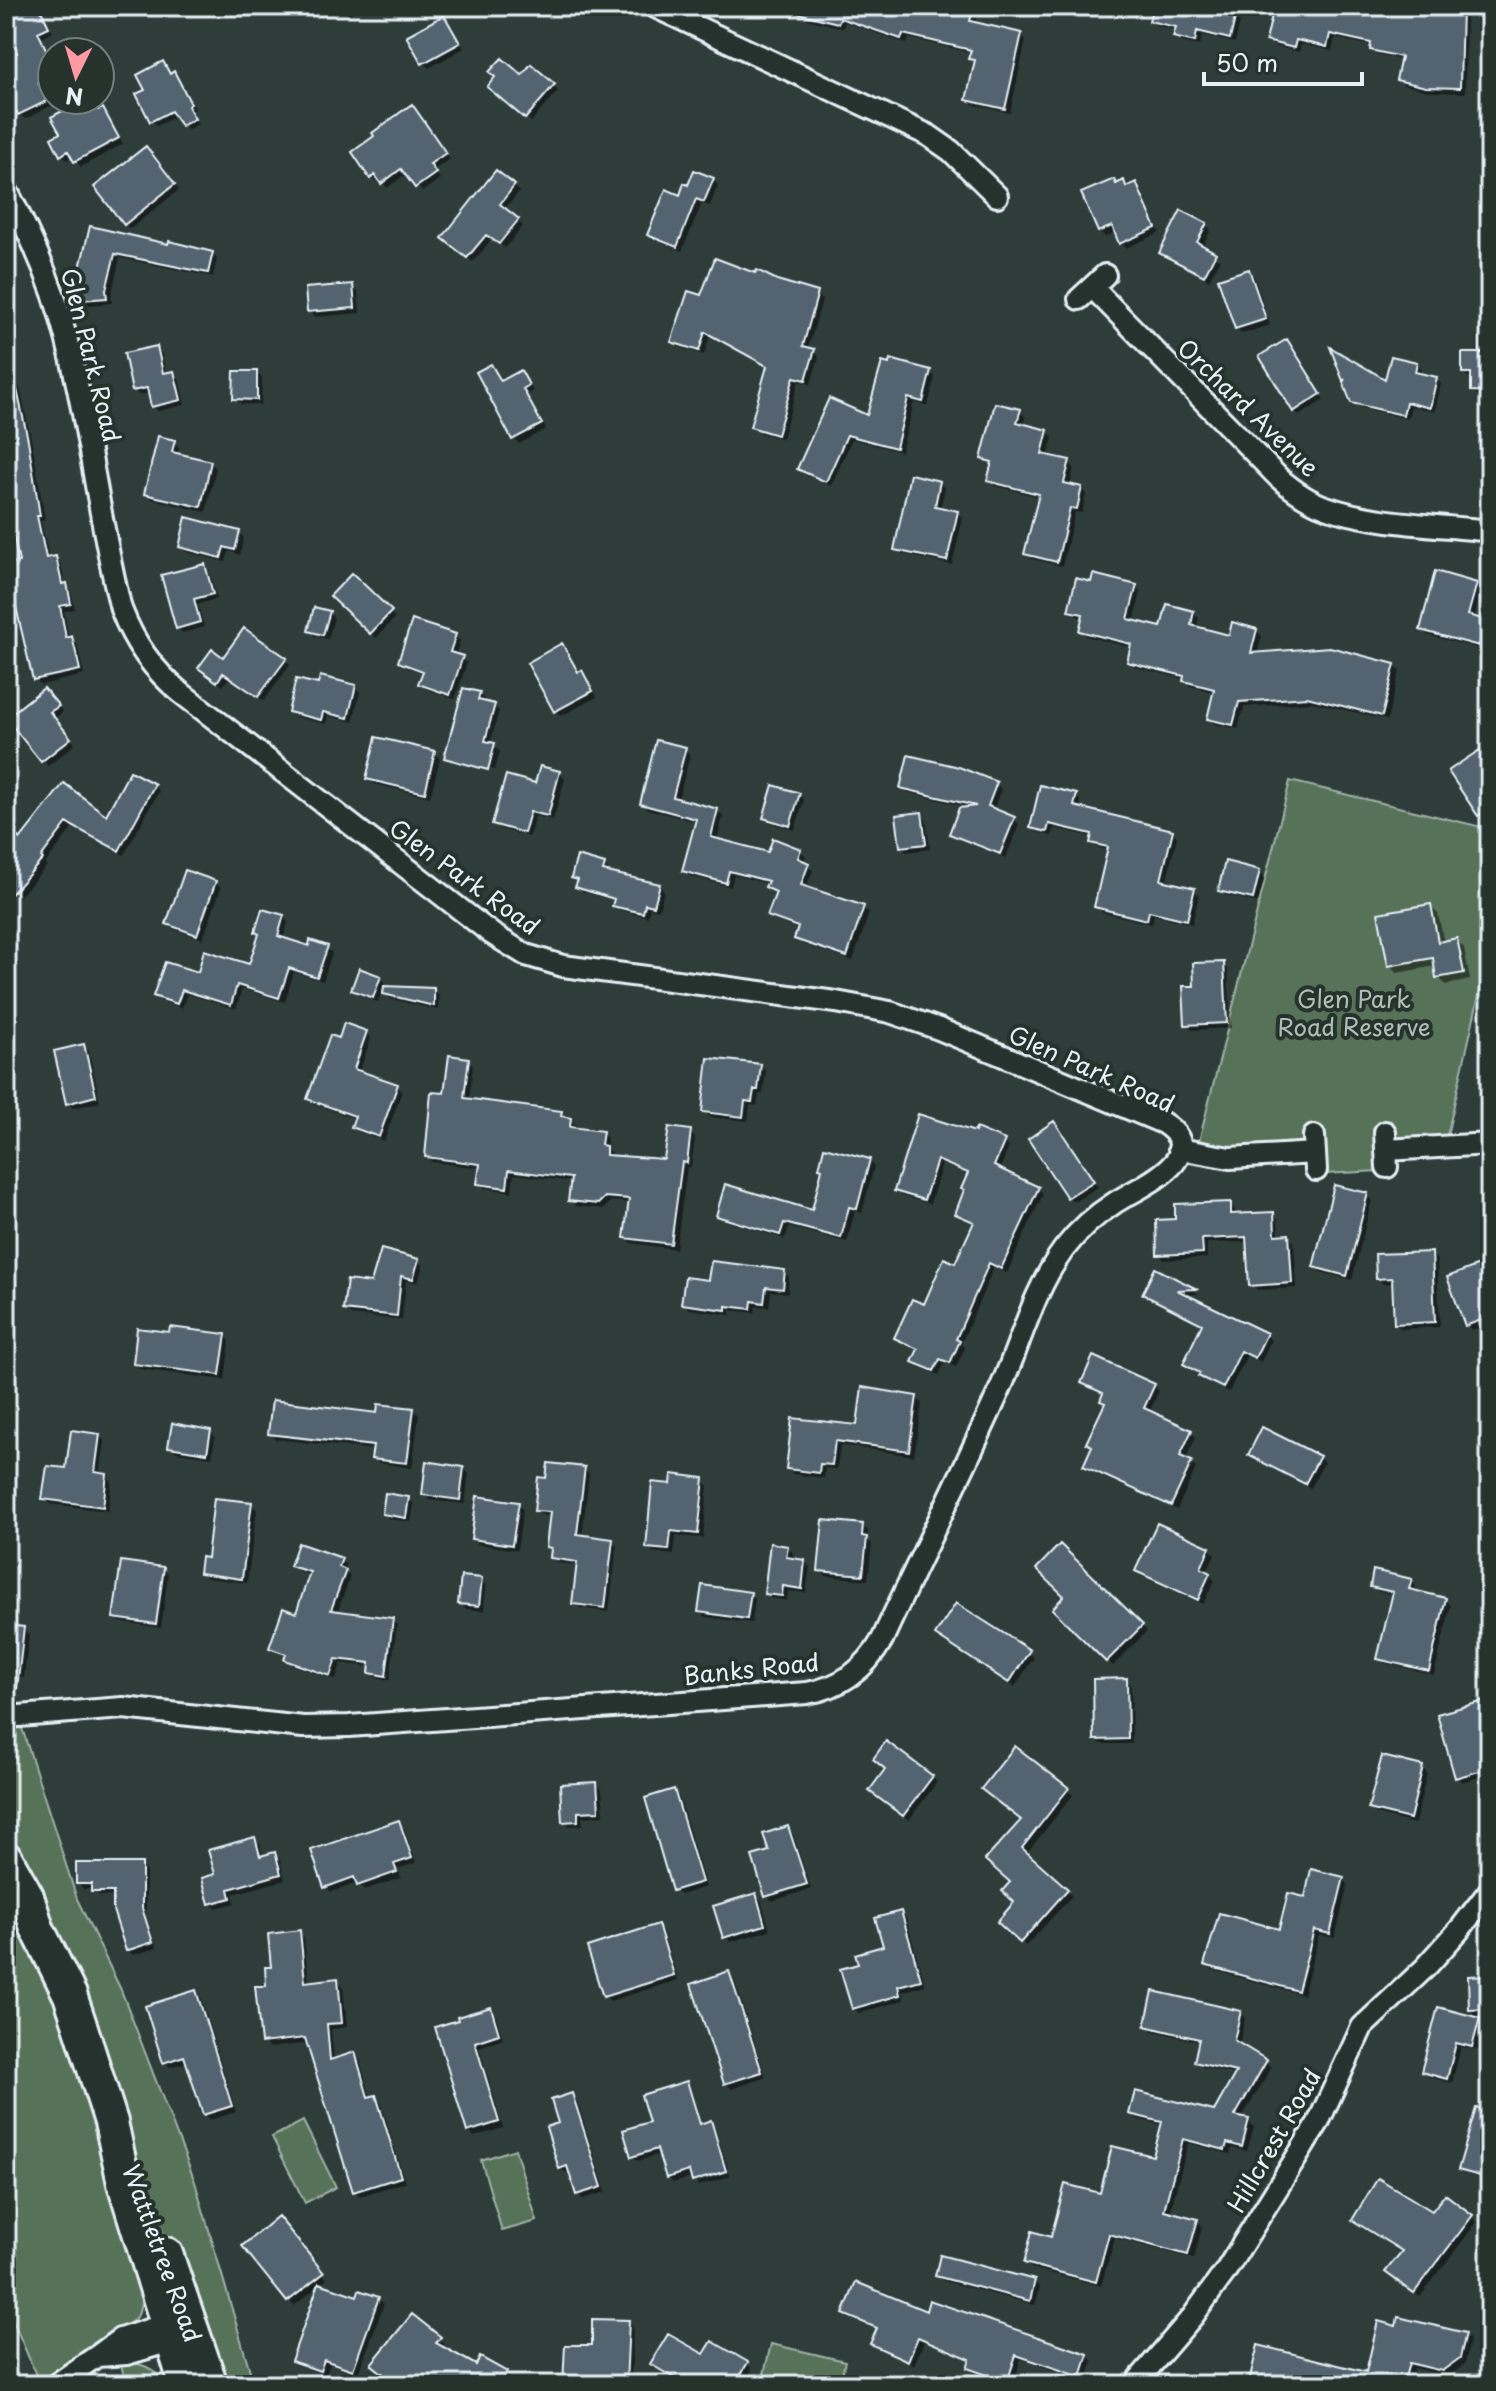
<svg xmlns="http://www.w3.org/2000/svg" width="1496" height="2391" viewBox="0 0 1496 2391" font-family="'Playpen Sans',sans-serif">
<rect width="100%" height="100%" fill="#2f3d3a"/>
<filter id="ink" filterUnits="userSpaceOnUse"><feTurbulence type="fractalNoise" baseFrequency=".0125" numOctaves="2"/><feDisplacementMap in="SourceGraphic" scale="16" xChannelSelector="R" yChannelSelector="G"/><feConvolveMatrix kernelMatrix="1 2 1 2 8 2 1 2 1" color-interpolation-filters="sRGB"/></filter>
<g filter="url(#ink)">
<path fill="#567259" stroke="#9fb2a8" stroke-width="2" d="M1290,781L1490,829V947L1446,1140L1398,1141L1395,1139L1379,1171L1325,1174L1322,1133H1304L1301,1145L1231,1151L1199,1141Z
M21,1725L77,1899L121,1990L195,2182L254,2385H218L193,2312L120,2117L60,1946L6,1841V1741Z
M6,1910L20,1928L65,2011L143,2295L138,2315L130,2323L92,2344L39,2382L6,2304Z
M303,2121L336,2187L305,2203L272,2137Z
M515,2149L537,2221L502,2231L481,2160Z
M771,2344L845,2361L840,2385H793L763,2378Z
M120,2362C140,2363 155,2366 165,2385H127Z"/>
<path fill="#0007" d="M6,6H40L53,32L42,38L52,59V82L42,87L51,106L25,119L20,114L6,86V61L19,54L6,27Z
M339,6H364L347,15Z
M796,6H974L979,10L975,24L1021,34L1026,40L1010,113L974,105L968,100L976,64L971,58L972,53L909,38L907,44L845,22L843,28L807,19Z
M1065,6H1110L1107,17Z
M1155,6H1224L1240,23L1235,43L1202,35L1200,46L1181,42L1176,36L1177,30L1157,26L1151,20Z
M1264,6H1445L1444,8L1461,9L1466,14L1465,93L1433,92L1403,85L1398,79L1402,60L1377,54L1372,49V46L1335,38L1332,51L1301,44L1299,52L1274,46L1268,41L1276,9Z
M443,17L464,48L429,68L424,63Z
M1476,17H1490V84Z
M163,64L172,75L173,74L179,79L195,109L192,111L198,124L188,130L176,116L157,126L152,120L147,90Z
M522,78L553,86L558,91L531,122L495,92Z
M87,100H92L100,112L102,110L108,116L123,144L81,167L73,157L67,160L62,154V134Z
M417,112L450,159L434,170L440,179L422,192L407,173L387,188L381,180L377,183L372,177Z
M151,154L179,190L130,229L125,224Z
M713,180L718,185L710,206L702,203L682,251L655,240L649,235L681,197Z
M1113,181L1118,185L1123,182L1129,188L1136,185L1141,190L1160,233L1126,248L1121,243L1116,232L1105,237L1100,231L1083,194Z
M514,186L519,192L504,210L523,226L505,248L493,238L473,262L449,243Z
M1206,225L1211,230L1202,247L1220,260L1209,280L1167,258L1161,252Z
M92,228L212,253L217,259L213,277L120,258L111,296L112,303L89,305L83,299Z
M6,270L12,285L6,287Z
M1248,271L1254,276L1270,325L1242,334L1236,328Z
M776,282L817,294L822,300L808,349L819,356L811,384L799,381L782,439L758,432L752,427L768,368L710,336L704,355L679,347L673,341L702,298Z
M352,286L358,292L360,313L314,317L309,311Z
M6,327L11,349L6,350Z
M1477,336L1490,337V396H1478L1473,391V378H1469L1464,372L1477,355Z
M1292,347L1324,400L1299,416L1294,410Z
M157,348L162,354L166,374L174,373L179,378L185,405L158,411L153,406L150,393L139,395L134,390Z
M1334,352L1387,382L1416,364L1421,369L1420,375L1436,379L1441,384L1435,412L1411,406L1408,419L1359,407L1353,402Z
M491,366L503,383L521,373L526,378L533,391L527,395L546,429L519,444L514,438Z
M930,372L935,377L928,406L914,402L901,452L852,439L831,486L804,474L799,468Z
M257,373L262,378L261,405L241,404L236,399Z
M15,383L20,388L33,447L45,520L41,521L49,559L55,558L61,564L65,585L71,591L75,609L64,611L69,639L77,644L84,675L41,685L35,679L21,563L13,525H6V385Z
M1020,411L1025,417L1023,426L1047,432L1053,437L1048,457L1069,462L1074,468L1070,486L1081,488L1086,494L1082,513L1075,512L1062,566L1032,559L1026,553L1040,497L995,486L989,480L993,465L984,458Z
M174,442L179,447L178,455L210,463L216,468L206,512L152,499L147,494Z
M939,483L945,488L940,509L957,513L963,518L952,565L902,554L896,549Z
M239,532L244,538L240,555L229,551L226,562L186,552L181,547Z
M204,566L209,571L217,599L198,604L204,627L183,633L177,628Z
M352,576L395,618L376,638L333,596Z
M1092,584L1136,586L1141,592L1134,623L1162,630L1193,613L1199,618L1196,629L1230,637L1256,631L1262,636L1257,655L1394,665L1400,671L1387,720L1313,702L1244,707L1238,729L1214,724L1209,718L1216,693L1190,686L1185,679L1135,667L1129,661L1133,648L1086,636L1081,631L1084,618L1076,616L1070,610Z
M1476,585L1481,590L1474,618L1485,621L1490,626L1484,650L1427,635L1422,629Z
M329,613L334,618L328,639L315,636L310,630Z
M455,636L460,641L455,656L467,663L455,699L426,689L421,684L424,673L406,667L401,662Z
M562,646L580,674L587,678L597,697L561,716L556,711Z
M223,659H285L290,665L264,701L230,677L223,686L206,673Z
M355,686L360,692L353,722L328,716L326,724L295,717L290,712L320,687Z
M479,694L485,700L484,703L494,706L499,711L490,744L500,751L495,770L450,758V761L446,758Z
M49,696L63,712L54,719L75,744L48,766L43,760Z
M1490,745V817L1485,820L1450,772Z
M685,749L690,755L678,800L717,811L723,816L717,841L769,855L800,850L806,856L803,862L813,870L806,889L863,908L869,913L853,961L802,944L797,938L800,930L775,920L770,915L778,894L768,887L769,884L734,875L731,887L690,876L685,871L697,822L647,809L642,804Z
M434,753L440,759L430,797L374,784L368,778Z
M559,773L565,779L553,820L535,816L529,837L500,829L495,824L537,785Z
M996,784L1001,789L993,810L1014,819L1019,824L1006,858L957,838L951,833L971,808L907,792L902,787Z
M64,785L107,818L154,786L159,791L124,855L73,827L45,864L47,866L20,896L6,883V830L20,842Z
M799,795L804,800L795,830L771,823L765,817Z
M1076,796L1081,801L1079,809L1172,831L1177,837L1166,883L1194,890L1199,895L1192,924L1154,915L1152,924L1102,912L1096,906L1110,851L1097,847L1092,842L1093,837L1054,828L1052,836L1037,832L1032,827Z
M921,814L926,819L930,849L907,852L901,846Z
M604,865L609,871V874L659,885L664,891L659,910L650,908L648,917L620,910L614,905L615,901L583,892L578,886L579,883L573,877Z
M1259,872L1265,877L1258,903L1225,895L1220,890Z
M215,882L221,888L203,939L173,929L168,924Z
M1430,906L1438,914L1444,943L1456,940L1464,948L1470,980L1446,985L1438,977L1436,966L1397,973L1390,965Z
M283,917L288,922L283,940L310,948H326L332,953L323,981L294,972L285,1002L242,989L236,1009L187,994L182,1008L161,1001L156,995L199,975L250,967L260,935Z
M1223,964L1228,969L1231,1028L1193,1030L1187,1024L1197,988Z
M380,978L385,983L378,1002L359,995L354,989Z
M433,990L439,996L438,1010L391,999L385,994Z
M366,1033L371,1038L359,1073L396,1086L402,1091L384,1141L359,1132L353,1127L356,1119L314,1104L309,1099L340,1040Z
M83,1046L89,1051L100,1102L73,1108L68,1103Z
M468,1060L473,1066L469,1100L561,1113L576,1125L575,1130L602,1133L607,1138L606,1148L611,1153L610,1157L666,1162L690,1132L695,1138L691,1167H687L676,1249L631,1243L626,1237L631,1203L611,1201L604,1209L576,1206L570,1200L572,1182L514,1174L512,1192L485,1188L479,1183L481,1168L432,1162L427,1156L446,1096Z
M760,1066L766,1071L763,1094H759L757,1106L750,1105L748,1121L710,1117L704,1111Z
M920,1117L1004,1142L1009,1147L999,1171L1038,1188L1043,1194L1007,1273L994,1267L961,1344L965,1348L956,1367L945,1362L939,1375L920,1367L915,1361L919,1351L901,1343L896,1338L925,1307L956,1265L975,1224L962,1218L957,1213L969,1175L942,1164L930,1204L902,1196L897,1191Z
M1059,1129L1098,1187L1074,1202L1069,1197Z
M869,1160L874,1166L862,1213L855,1211L847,1242L789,1227L785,1239L723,1220L718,1215L813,1212Z
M1367,1195L1372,1200L1352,1280L1320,1272L1315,1267Z
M1230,1204L1235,1210V1216L1273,1214L1278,1219L1279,1237L1289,1236L1294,1242L1297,1288L1257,1290L1251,1285L1249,1242L1207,1243V1258L1164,1260L1159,1254L1177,1221Z
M1431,1254L1437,1260L1440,1327L1401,1329L1396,1323L1394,1283L1383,1284L1378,1278Z
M418,1261L423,1266L418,1283L406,1280L402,1320L351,1315L345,1309L373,1285Z
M1490,1263V1324L1472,1330L1467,1325Z
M1156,1271L1199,1294L1183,1295L1266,1335L1271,1340L1261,1362L1247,1355L1229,1392L1206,1381L1201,1374L1186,1364L1204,1326L1150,1299L1145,1294Z
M784,1272L789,1277L788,1293L771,1291L769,1307L756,1306L755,1313L731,1310V1315L689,1309L683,1304L710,1282Z
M225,1335L230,1341L225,1380L140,1369L135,1364Z
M1083,1382L1154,1386L1159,1391L1149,1413L1191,1432L1196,1437L1185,1460L1196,1468L1177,1510L1091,1471L1085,1465L1093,1448L1088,1443L1106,1404L1102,1400L1105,1395L1089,1388Z
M916,1398L922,1403L914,1456L840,1445L837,1469L825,1468L824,1478L793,1474L788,1469L794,1420L858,1428Z
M413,1410L419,1415L412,1468L379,1463L373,1458L374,1450L275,1439L270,1433Z
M210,1431L215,1437L212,1457L176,1452L170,1446Z
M99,1436L105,1441L100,1475L106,1476L112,1481L108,1511L50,1504L44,1498Z
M1251,1455L1318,1457L1324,1462L1311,1488L1256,1460Z
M6,1466L13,1472L6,1522Z
M464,1469L469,1474L465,1504L429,1500L424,1494Z
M584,1469L589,1474L582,1537L612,1540L617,1546L609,1612L580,1608L574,1603L579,1565L558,1563L552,1558L553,1552L548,1546L551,1516L541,1515L536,1510L548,1480Z
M703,1480L708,1485L703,1538L676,1536L674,1555L653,1552L648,1547L673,1486Z
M408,1499L414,1504L411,1522L389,1519L384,1513Z
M251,1504L257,1510L247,1583L207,1578L201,1572L209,1560Z
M518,1504L523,1510L517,1550L478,1544L473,1538Z
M1158,1525L1209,1549L1215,1554L1206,1573L1215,1580L1203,1604L1142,1576L1137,1571Z
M863,1526L868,1531L867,1540L872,1544L868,1580L826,1576L820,1570Z
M787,1547L793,1553L792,1560L805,1562L810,1567L806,1593L788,1591L787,1601L771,1598L766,1593Z
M1060,1547L1147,1631L1113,1666L1055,1609L1067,1596Z
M341,1560L346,1565L344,1571L350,1577L337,1613L392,1620L397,1625L390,1680L377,1678L371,1673L372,1667L341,1663L336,1680L292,1665L286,1659L287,1656L277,1652L271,1647L297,1616L311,1575L298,1571L293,1565Z
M163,1569L168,1574L161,1628L121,1622L115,1617Z
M481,1580L486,1586L484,1611L466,1609L460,1603Z
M1411,1581L1416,1586L1415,1592L1445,1600L1451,1605L1434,1675L1385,1663L1379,1658L1394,1595L1377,1591L1372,1586Z
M750,1594L755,1599L752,1623L705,1617L700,1612Z
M957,1605L1034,1657L1015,1687L937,1635Z
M6,1627L24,1629L29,1635L24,1678L6,1676Z
M1126,1680L1131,1686L1132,1744H1101L1096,1739Z
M1484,1704L1490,1713V1774L1462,1782L1457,1777Z
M1015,1748L1073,1795L1026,1854L1072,1896L1026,1946L999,1922L1017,1903L1012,1882L1023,1821Z
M1422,1768L1427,1773L1415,1824L1376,1814L1371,1809Z
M932,1777L937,1782L909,1820L877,1796Z
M596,1784L602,1789L604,1815L582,1817L583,1825L570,1826L564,1821Z
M674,1791L679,1797L706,1887L680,1895L674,1890Z
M398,1823L404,1828L416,1863L398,1869L401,1878L364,1890L358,1883L331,1892L326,1887Z
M787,1828L793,1834L811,1889L772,1901L767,1896L771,1852Z
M254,1839L260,1844L263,1857L274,1854L280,1859L285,1880L233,1894L235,1903L216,1908L211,1903L218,1875Z
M141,1865L146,1870V1915L157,1948L133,1955L128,1950L115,1896H99L93,1889H84L78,1883Z
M1343,1879L1348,1884L1335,1938L1319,1935L1303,1995L1212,1970L1206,1965L1280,1932L1306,1899Z
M755,1895L761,1900L770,1930L730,1942L725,1936Z
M900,1913L906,1918L925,1985L902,1992L904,2000L859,2013L853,2008L860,1965L886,1948Z
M657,1926L663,1932L678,1980L610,2001L605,1996Z
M299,1932L304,1938L309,1983L337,1980L343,1986L347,2027L331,2029L334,2061L354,2055L360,2060L371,2099L376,2097L381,2103L405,2182L360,2196L354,2190L309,2043L269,2048L263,2042L269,1987L273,1968Z
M729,1974L734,1979L766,2077L732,2089L726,2083L694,1985Z
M1490,1977V2052L1461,2047L1452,2083L1429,2077L1423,2071L1472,2018L1470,1978Z
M195,1992L201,1998L236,2112L210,2120L204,2114L188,2062L170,2067L165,2062Z
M490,2009L496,2015L503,2039L479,2047L503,2128L474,2137L469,2131L437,2029Z
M1240,2013L1245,2018L1239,2046L1272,2067L1241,2119L1248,2121L1254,2127L1247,2151L1232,2148L1230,2154L1188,2143L1170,2213L1197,2220L1202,2226L1194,2259L1115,2238L1101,2286L1031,2268L1026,2262L1101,2195L1154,2158L1163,2125L1137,2119L1132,2113H1215L1237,2075L1202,2067L1196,2061L1201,2042L1153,2031L1147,2026Z
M686,2084L691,2089L702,2125L710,2123L715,2128L728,2168L673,2183L668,2177L661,2154L638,2161L633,2156L652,2123Z
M572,2096L577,2101L606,2192L583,2199L578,2194L571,2172L566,2173L561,2168Z
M1490,2115V2181L1466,2174L1461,2169Z
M729,2172L730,2176L699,2186L696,2183Z
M1446,2197L1477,2222L1420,2297L1393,2277L1403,2252L1354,2220L1433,2213Z
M284,2224L327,2279L294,2306L289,2300Z
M937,2276L1034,2281L1040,2287L1035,2305L943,2281Z
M358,2299H378L384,2304L358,2374L330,2364L326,2375L299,2365L293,2360Z
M845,2313L927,2314L1087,2356L1093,2361L1086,2381L1021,2359L1013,2385H1010L974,2373L969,2368L971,2361L924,2341L914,2365L878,2349L872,2344L878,2330L850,2318Z
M628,2322L633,2327L631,2385H568L593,2348Z
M1398,2328L1465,2335L1470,2340L1465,2364L1449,2376L1414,2368L1410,2385H1256L1252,2381L1367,2374Z
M440,2339L445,2344L441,2348L477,2368L506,2374L511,2379L508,2385H399Z
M653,2364H747L752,2369L746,2381L749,2385H672L671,2377Z"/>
<path fill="#526470" stroke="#e8f1f8" stroke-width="2" d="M6,6H39L49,27L38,32L52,62V75L38,82L47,101L18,115L6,91V58L17,53L6,32Z
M794,6H974L970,21L1022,33L1005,109L966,100L975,60L968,59L971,50L903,34L901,39L840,18L838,23L793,12Z
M1153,6H1238L1230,39L1197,31L1195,42L1173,37L1176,27L1149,21Z
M1274,6L1462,7L1460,88L1426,87L1396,80L1401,57L1370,50L1371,43L1330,34L1327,47L1296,40L1294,48L1266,41Z
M444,15L460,43L422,64L406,36Z
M502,58L522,75L531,64L555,84L525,119L487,87L495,77L489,72Z
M163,61L170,74L174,71L191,104L188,106L195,119L181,126L171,111L150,122L136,94L145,90L137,75Z
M83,100H93L98,110L103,108L119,138L74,162L68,151L60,156L51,138L60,133L51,117Z
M412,104L446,153L430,164L436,173L415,188L401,169L381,184L375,175L370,179L352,152L374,136L372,133Z
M146,146L175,184L124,225L94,187Z
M496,170L515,185L500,204L519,219L499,244L486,235L467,258L442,238Z
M694,170L714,178L704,202L696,199L677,247L647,235L666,189L680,195L684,183L688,185Z
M1114,179L1116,184L1124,180L1126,187L1136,182L1156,228L1119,244L1112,226L1098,232L1081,193Z
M1181,210L1207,223L1197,242L1216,253L1204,276L1159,253Z
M90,226L168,244L169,241L213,252L208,273L115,254L106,290L107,298L81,300L79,272Z
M715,258L755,273L757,270L777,280L818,292L803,346L815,349L806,380L794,377L777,435L750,427L767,366L705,332L699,351L671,342L688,291L701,295Z
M1249,269L1266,319L1235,329L1218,279Z
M353,284L355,308L307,312L305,288Z
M1287,339L1321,394L1293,412L1259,356Z
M157,346L163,373L174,371L181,400L151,407L147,388L132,391L124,353Z
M1330,347L1385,379L1391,356L1417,362L1415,372L1437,377L1430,408L1406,402L1403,415L1351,403L1343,382L1345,379L1343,381Z
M1462,353H1490V392L1471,391V373H1462Z
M890,359L931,370L923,402L908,398L896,448L847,435L826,482L797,469L829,398L867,415L882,362L889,364Z
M491,364L501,381L521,370L529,385L523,389L542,424L512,440L476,372Z
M13,371L28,440L40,516H37L46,558L56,556L62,584L67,583L71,604L60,606L66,638L72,636L80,670L33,680L6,564L19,562L10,520L6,521V372Z
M234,371H257V400L233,399Z
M995,403L1021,409L1017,422L1048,430L1042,454L1070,460L1064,483L1082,487L1077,509L1070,508L1057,562L1024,554L1039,494L987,481L992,462L981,459Z
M158,436L175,440L172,452L211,461L201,507L144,494Z
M910,474L940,481L935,506L958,511L947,561L894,550Z
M186,517L240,531L235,550L224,547L221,558L179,547Z
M205,564L213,594L194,599L200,622L176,629L161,575Z
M1435,571L1477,583L1468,615L1486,620L1479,646L1420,630Z
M352,573L392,611L370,634L330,596Z
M1093,574L1137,585L1128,619L1161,627L1167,604L1194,611L1191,625L1229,635L1232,622L1257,629L1251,653L1330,647L1395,664L1382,716L1307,697L1239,702L1233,725L1207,719L1214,689L1183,681L1184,676L1127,662L1131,644L1079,631L1083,614L1068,611L1076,578L1091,582Z
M314,607L330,611L323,635L308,631Z
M412,620L456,634L450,652L463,656L450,695L418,684L423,671L398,662Z
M244,628L287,658L258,697L223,673L217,682L198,668L212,649L223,657Z
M562,643L578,672L582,670L593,691L554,712L527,663Z
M320,676L356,685L348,718L323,712L321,720L288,712L296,679L318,684Z
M44,688L59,706L50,712L71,738L41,762L6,718Z
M463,688L480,692L478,700L495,704L485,741L495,743L488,770L444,758Z
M376,737L435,751L425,793L366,779Z
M656,740L686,747L673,797L718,809L711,837L768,852L773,838L801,849L798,858L809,863L801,885L864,906L847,957L794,939L798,927L767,916L776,892L765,887L768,881L729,871L726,883L682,871L696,819L640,804Z
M1490,743V808L1478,816L1448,771Z
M908,755L959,767L997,782L988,806L1015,817L1000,854L949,834L959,808L976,806L900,788Z
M540,766L560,771L548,816L530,812L524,833L492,824L506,775L535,783Z
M130,771L155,784L119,851L67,823L41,857L43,859L6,900V827L20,839L64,783L106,815Z
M773,785L800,793L790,826L763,818Z
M1040,785L1077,794L1074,806L1173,830L1161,880L1195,888L1187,920L1149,911L1147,920L1094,907L1108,847L1090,843L1092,834L1049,824L1047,832L1030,828Z
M922,812L926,844L900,847L896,815Z
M577,856L605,864L603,871L660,884L654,906L645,904L643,913L612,906L614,899L575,887L578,880L571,878Z
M1225,861L1260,870L1253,899L1218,891Z
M185,870L216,881L197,935L166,924Z
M1431,904L1438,942L1457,938L1464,973L1436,978L1433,958L1388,966L1378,913Z
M262,909L284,915L278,936L309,946L310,940L328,946L317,977L289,968L279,998L237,985L231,1005L182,990L177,1004L153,996L165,962L198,972L204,950L249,964L259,934L255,932Z
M1224,962L1227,1023L1185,1025L1183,986H1194L1193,963Z
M359,968L381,976L373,998L351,990Z
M384,986L434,988V1006L383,994Z
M344,1023L367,1031L354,1069L398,1084L379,1137L351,1127L355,1116L307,1099L330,1035L339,1038Z
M84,1044L96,1096L66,1104L54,1051Z
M449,1055L469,1058L464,1098L562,1111L561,1116L571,1118L570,1127L603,1131L601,1145L606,1146V1155L664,1159L669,1127L691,1130L687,1163L682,1162L671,1244L624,1238L629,1199L605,1197L598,1204L568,1201L571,1178L509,1170L507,1188L477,1184L480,1164L425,1157L431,1092L444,1093Z
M708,1058L761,1064L758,1090H754L752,1102L745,1101L743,1117L702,1112Z
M918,1114L975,1132L976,1128L1005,1140L994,1166L1039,1187L1001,1269L989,1263L956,1339L960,1341L950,1363L940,1359L934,1371L912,1362L918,1349L894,1338L912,1299L924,1304L944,1258L955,1263L974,1222L955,1214L964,1190L961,1189L968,1173L937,1160L924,1200L894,1191Z
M1054,1121L1094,1181L1067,1198L1028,1139Z
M824,1147L870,1159L857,1209L849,1207L841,1238L784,1223L780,1235L716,1216L725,1184L812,1210L822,1169L819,1168Z
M1334,1185L1368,1193L1347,1276L1313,1267Z
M1231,1202V1214L1274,1212L1275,1235L1289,1234L1292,1283L1249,1286L1246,1237L1202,1239L1203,1253L1157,1255L1156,1220L1175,1219V1204Z
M381,1249L419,1259L413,1279L401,1276L397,1316L343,1310L347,1280L371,1283Z
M1432,1252L1435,1322L1394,1324L1392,1278L1376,1279L1375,1254Z
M711,1261L785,1270L783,1289L766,1287L764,1303L752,1301L751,1309L726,1306V1310L681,1304L685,1277L708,1280Z
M1490,1261V1317L1465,1326L1447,1277Z
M1155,1268L1197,1289L1177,1290L1267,1333L1255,1358L1241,1351L1223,1388L1198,1376L1200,1373L1183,1364L1202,1324L1142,1294Z
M170,1327L226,1334L220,1375L133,1364L137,1328L169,1332Z
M1093,1356L1155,1384L1144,1408L1192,1430L1180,1456L1192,1461L1171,1506L1083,1466L1092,1446L1086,1443L1105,1403L1100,1401L1103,1393L1081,1383Z
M862,1387L917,1396L909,1451L835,1441L832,1465L820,1464L819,1473L786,1469L792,1418L857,1425Z
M272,1400L377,1413L378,1404L414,1408L407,1463L371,1459L373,1446L268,1434Z
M172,1423L211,1430L207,1453L168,1447Z
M1262,1427L1320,1456L1305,1484L1248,1455Z
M71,1430L100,1434L95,1472L107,1474L103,1507L42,1499L47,1466L66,1468Z
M426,1461L464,1467L460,1500L422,1495Z
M548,1463L585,1467L577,1534L613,1539L605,1608L572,1604L577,1562L550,1558L551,1548L546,1547L550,1512L534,1511L538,1477L546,1478Z
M672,1474L704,1478L698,1534L671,1531L669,1550L646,1548L652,1482L671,1484Z
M385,1493L409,1497L406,1518L382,1514Z
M477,1496L519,1502L512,1545L471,1539Z
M214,1498L252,1502L242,1579L199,1573L201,1557L207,1558Z
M823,1520L863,1524L862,1536L867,1537L863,1575L818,1571Z
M1157,1523L1210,1547L1201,1568L1210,1573L1198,1600L1135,1571Z
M298,1543L342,1558L339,1567L346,1570L331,1610L393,1618L386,1676L369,1673L370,1663L336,1659L330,1676L284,1660L286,1654L269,1648L283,1608L296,1613L310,1572L290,1566Z
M770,1543L788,1546L786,1557L805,1560L802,1589L783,1586L782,1596L764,1594Z
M1060,1544L1143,1625L1106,1662L1052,1609L1064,1596L1036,1569Z
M121,1561L164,1567L156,1624L113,1618Z
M1373,1570L1412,1579L1409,1589L1446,1598L1429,1671L1377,1659L1393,1592L1370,1587Z
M461,1576L482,1578L479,1606L458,1604Z
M702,1585L751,1592L747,1619L698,1612Z
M956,1603L1030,1650L1009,1683L935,1635Z
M6,1625L24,1627L17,1689L6,1688Z
M1127,1678L1128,1739L1094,1740L1093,1679Z
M1484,1701L1490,1721V1768L1455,1778L1437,1714Z
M886,1741L933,1776L903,1816L869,1791L885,1769L873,1759Z
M1015,1746L1069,1788L1022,1848L1068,1889L1020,1943L997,1922L1014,1902L1002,1891L1010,1882L985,1860L1021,1820L981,1789Z
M1382,1756L1423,1766L1410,1819L1368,1809Z
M597,1782L599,1811L578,1812V1821L562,1822L560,1784Z
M674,1789L702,1882L672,1891L645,1798Z
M399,1820L412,1858L394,1864L397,1872L357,1886L354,1877L324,1888L311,1850Z
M788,1826L807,1884L765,1897L752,1856L769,1851L763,1834Z
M255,1837L260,1856L275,1852L281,1874L229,1889L231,1898L209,1904L202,1878L215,1874L208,1850Z
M76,1863H142V1908L153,1942L126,1951L113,1910V1892H91V1884H76Z
M1311,1869L1344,1877L1330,1934L1314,1930L1298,1991L1204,1965L1219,1913L1279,1929L1288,1893L1305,1897Z
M756,1893L765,1925L723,1938L713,1906Z
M901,1911L921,1980L898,1986L900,1995L852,2009L840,1969L858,1964L855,1954L883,1946L875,1918Z
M658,1924L674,1975L603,1997L587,1947Z
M300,1930L305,1982L338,1978L342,2023L327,2024L330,2060L355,2052L368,2097L376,2095L401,2177L353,2192L305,2038L261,2043L255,1986H266L265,1967H271L268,1934Z
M729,1971L762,2072L724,2084L691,1984Z
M1490,1975V2009L1469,2010L1468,1976Z
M196,1990L232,2106L203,2115L184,2056L163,2063L145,2006Z
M1153,1991L1241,2011L1234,2040L1267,2060L1235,2116L1249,2119L1242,2147L1227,2143L1225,2150L1183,2139L1164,2210L1198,2219L1188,2255L1109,2234L1096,2282L1024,2263L1032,2231L1051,2237L1065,2184L1100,2193L1112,2146L1153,2156L1162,2122L1129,2114L1135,2091L1214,2111L1236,2072L1194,2062L1199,2039L1145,2026Z
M491,2007L499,2034L475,2042L499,2122L467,2132L435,2027L458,2020L457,2017Z
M1438,2007L1480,2018L1472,2047L1456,2043L1447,2079L1421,2072Z
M687,2081L700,2124L711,2120L726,2171L692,2182L689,2171L666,2178L657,2149L631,2157L623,2130L649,2122L641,2095Z
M572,2093L602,2187L576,2195L567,2166L559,2169L546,2127L558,2123L551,2100Z
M1476,2108L1490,2112V2169L1487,2178L1458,2170Z
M1378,2178L1432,2211L1445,2194L1473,2215L1414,2293L1385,2272L1402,2251L1352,2220Z
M278,2216L324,2273L287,2302L242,2246Z
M940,2255L1035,2280L1030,2301L935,2276Z
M856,2282L926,2311L929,2300L1088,2354L1081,2377L1016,2355L1007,2382L967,2368L970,2359L918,2337L908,2361L870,2344L877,2328L843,2314Z
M319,2283L357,2296L359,2290L379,2297L353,2370L324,2360L320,2371L291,2361Z
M412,2314L441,2337L436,2343L476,2365L480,2357L507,2372L500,2385H397L371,2364Z
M1398,2317L1466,2333L1460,2358L1442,2371L1409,2363L1403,2385H1264L1249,2381L1258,2345L1366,2372L1378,2321L1396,2326Z
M592,2319L629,2320L626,2385L589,2383L587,2385H563L565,2345H592Z
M668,2334L704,2354L712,2341L748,2362L735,2385H672L676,2379L650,2364Z"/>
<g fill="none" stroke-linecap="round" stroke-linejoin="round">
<defs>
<path id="minor" d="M653,6L928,135L951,151L997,196
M6,189C25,224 41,259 54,296C87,398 95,506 121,609C134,643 153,670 180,692L492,934L526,955L563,966L836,1002L890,1012L939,1029L1163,1123C1216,1158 1135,1188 1113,1204C1094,1216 1078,1231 1064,1249C1034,1289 1021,1341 1001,1387C963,1472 921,1555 882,1640C865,1670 841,1687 807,1693L349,1726L303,1727L123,1708L6,1717
M1092,287L1279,478C1293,490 1308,501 1326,507C1372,524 1440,525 1490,531
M1079,299L1105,275
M1385,1132L1387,1167
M1314,1136L1316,1170
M1179,1149L1230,1158L1315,1153
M1386,1150L1490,1144
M97,2356L120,2339L166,2324
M55,2385L97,2356L127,2354L171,2341
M1134,2385L1193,2316L1225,2272L1318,2123L1362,2027L1426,1967L1460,1929L1490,1890"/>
<path id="primary" d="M6,1859L27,1896L37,1928L70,1995L82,2031L111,2122L124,2183L186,2385
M166,2254L211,2385"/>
</defs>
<use href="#minor" stroke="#e8f1f8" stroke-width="26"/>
<use href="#primary" stroke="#e8f1f8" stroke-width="38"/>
<use href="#minor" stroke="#26332d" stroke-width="20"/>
<use href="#primary" stroke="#26332d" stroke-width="32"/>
</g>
</g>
<g text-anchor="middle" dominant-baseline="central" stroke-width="8" stroke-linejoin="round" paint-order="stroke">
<g font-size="24" fill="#e8f1f8" stroke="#26332d">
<text transform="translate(92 355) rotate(76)">Glen Park Road</text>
<text transform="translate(1249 407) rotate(44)">Orchard Avenue</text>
<text transform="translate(465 876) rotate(36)">Glen Park Road</text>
<text transform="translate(1092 1068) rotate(24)">Glen Park Road</text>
<text transform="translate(751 1668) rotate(-6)">Banks Road</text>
<text transform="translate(1273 2140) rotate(-60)">Hillcrest Road</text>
<text transform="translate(163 2253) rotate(70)">Wattletree Road</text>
</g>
<g font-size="24" fill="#aebeb8" stroke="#26332d">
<text x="1354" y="998">Glen Park<tspan x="1354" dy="28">Road Reserve</tspan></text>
</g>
</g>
<rect width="1496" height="2391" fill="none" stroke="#26332d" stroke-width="32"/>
<rect x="16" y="16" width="1464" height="2359" fill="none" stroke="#e8f1f8" stroke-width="3" filter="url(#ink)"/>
<g transform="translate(76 76) rotate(185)"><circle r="38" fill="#26332d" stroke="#747f7e" stroke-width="2"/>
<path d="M0-6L14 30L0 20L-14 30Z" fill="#ff9aa2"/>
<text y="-12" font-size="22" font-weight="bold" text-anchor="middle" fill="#e8f1f8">N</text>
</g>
<path d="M1204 72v12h158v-12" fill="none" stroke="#e8f1f8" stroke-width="4"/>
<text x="1216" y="72" font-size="24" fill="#e8f1f8" stroke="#26332d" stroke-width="6" paint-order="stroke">50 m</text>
</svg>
